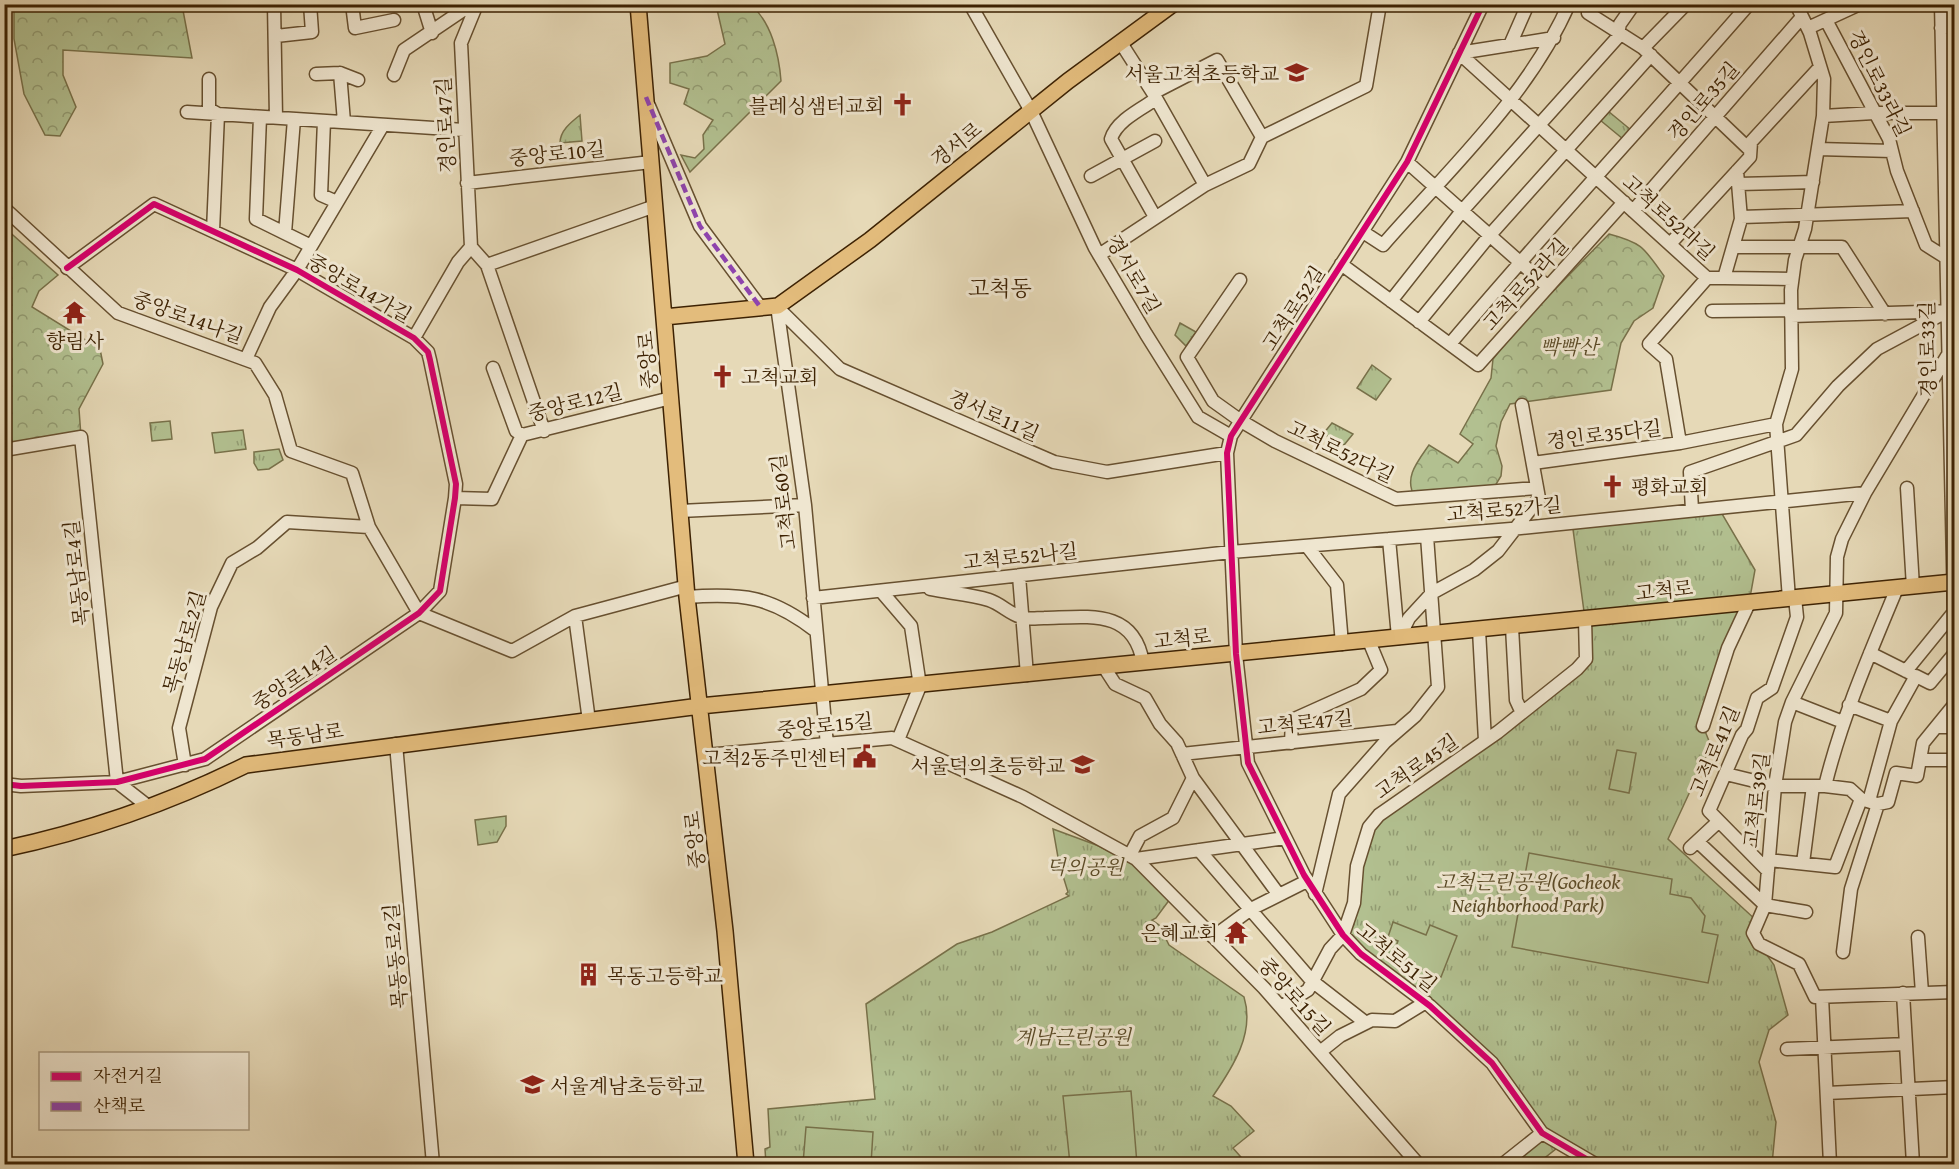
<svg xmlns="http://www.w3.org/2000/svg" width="1959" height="1169" viewBox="0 0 1959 1169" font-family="'Gentium Book Plus','Noto Serif KR',serif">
<defs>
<pattern id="forest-crowns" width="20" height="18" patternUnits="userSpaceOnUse" patternTransform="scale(1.5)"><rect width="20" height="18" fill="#b2c090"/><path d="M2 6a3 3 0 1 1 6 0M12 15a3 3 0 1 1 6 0" fill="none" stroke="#929c73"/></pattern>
<pattern id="park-tufts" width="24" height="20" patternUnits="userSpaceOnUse" patternTransform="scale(1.5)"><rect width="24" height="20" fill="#b2c090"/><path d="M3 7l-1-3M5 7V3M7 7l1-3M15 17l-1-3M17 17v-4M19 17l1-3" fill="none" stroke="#929c73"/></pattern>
</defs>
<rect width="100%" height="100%" fill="#e6d9b7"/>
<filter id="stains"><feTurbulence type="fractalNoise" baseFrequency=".00333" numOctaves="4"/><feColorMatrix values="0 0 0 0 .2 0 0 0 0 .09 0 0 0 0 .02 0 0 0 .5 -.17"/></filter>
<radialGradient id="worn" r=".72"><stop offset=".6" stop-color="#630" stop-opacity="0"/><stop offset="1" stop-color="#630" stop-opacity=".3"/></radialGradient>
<path fill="url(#forest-crowns)" stroke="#78714a" stroke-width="1.5" d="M14,5H182L192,58L63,50V75L76,107L60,136L45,135L24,94L14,39Z
M716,5H751C771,22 779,54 781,81L690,172L681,155L695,158L704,149L703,135L713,120L684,104L689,89L670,83V63L707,56L725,44Z
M5,228L58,275L39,291L32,307L100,349L103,364L79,409L81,437L5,450Z
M1609,234C1643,243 1644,248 1664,276L1653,308L1634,321L1621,343L1611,390L1510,404L1501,422L1496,446L1502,466L1501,476L1492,491L1415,497C1403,478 1418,461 1429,445L1458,463L1473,444L1460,434L1491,378L1493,359L1520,325Z"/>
<path fill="url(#park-tufts)" stroke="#78714a" stroke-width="1.5" d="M1608,111L1631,130L1623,139L1600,120Z
M580,115L582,141L560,143C560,131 570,123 580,115Z
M1180,323L1196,332L1186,346L1175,335Z
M1372,365L1391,379L1376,400L1357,388Z
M170,421L172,439L152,441L150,423Z
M1332,423L1353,434L1344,445L1323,434Z
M243,430L246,449L215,453L212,433Z
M279,449L283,460L269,469L258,470L254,463V452Z
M1718,507L1755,570L1749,603L1703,726L1711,746L1668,839L1757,921L1759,944L1774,965L1788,1015L1769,1030L1759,1062L1776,1122L1772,1164H1595L1561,1145L1537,1164H1506L1541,1133L1504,1078L1343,935L1369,827L1586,659L1585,619L1572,522Z
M506,816V826L497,842L478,845L475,820Z
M1053,829L1099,846L1134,865L1170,899L1156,918L1152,920L1159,925L1169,945L1244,997C1255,1033 1233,1067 1213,1096L1231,1106L1254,1131L1233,1148L1247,1164H766L765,1149L770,1147L768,1109L875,1099L866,1004L957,944L992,932L1069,896L1066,894L1068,892L1059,863Z"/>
<path fill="#b2c090" stroke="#78714a" stroke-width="1.5" d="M1617,750L1636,753L1629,793L1609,789Z
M1529,853L1672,879L1670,894L1691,898L1705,916L1702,932L1718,935L1708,983L1512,947Z
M1393,922L1426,935L1430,925L1457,936L1441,977L1413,966L1414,962L1393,954L1398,941L1388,937Z
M1131,1091L1137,1164H1070L1063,1096Z
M806,1127L873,1132L871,1164H803Z"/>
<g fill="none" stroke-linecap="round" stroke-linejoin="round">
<defs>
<path id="minor" d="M274,4L276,118
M352,4L355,28L394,20
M423,4L432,33
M477,4L461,43L471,247L487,265L544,431
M970,4L1031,111L1095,248L1146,334L1198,417L1231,436
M1483,4L1407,162L1231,436L1227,453L1236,654L1248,763L1304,875L1343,935L1361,954L1430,1006L1492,1063L1542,1133L1595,1164
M1588,13L1643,48L1750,150
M1826,20L1889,139L1897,171L1926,245L1945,257
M1808,28L1860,4
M1941,28L1954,27
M276,36L312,32L310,4
M1121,43L1153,93L1205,185
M1510,45L1528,4
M1643,48L1686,4
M1459,53L1707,278L1649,344L1666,359L1680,443
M1459,53L1554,38
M340,73L344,122
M316,74L340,73L358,80
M394,75L404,50L472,4
M209,79V109L218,114L213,231
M1153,93L1217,60L1262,137
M649,106L700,226L761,308
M187,112L464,130
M1823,116L1874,113H1954
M260,117L256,219L311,246
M324,121L321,195L337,202
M1818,149L1892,151
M1407,162L1548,287
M1091,176L1155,141
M467,183L651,162
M1738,184L1813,182
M4,208L118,313L255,363L275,395L291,451L352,473L369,527L419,613
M1633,211L1802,17
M1155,217L1111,139C1116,121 1141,109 1156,99
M1741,217L1913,211
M1363,232L1383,245C1449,169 1528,97 1569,4
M285,233L294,119
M1670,244L1750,157L1751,142L1820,67
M1733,247H1842L1885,314
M1099,255L1205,185L1249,164L1262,137L1366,86L1380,4
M1341,264L1478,365L1624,202
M487,265L655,206
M1707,278H1724L1741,219L1737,171
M1724,278L1792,279
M1240,280L1187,357L1213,401L1241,421L1275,441L1396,499L1537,488
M1391,301L1462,211L1617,38L1620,24L1634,4
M776,306L840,369L1054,462L1107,472L1227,453
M777,306L805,505L827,745
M1712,311L1791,310
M1791,316L1954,311
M1419,322L1490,235L1651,55
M414,338L458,262L471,247
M1450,344C1547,229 1650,118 1749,4
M1947,356L1865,493L1842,539L1837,557L1836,613L1792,702L1785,722L1775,786L1765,905L1753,933L1759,944L1799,964L1815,997L1954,992
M246,359L270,307L297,270L383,125
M493,368L516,431L522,435
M4,450L81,437L117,782L149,807
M1533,463L1680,443L1776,424
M1907,488L1913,587
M455,498L492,499L522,435L671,398
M1692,510L1690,472L1796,435L1838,386L1877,349L1946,312
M680,511L805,505
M1389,539L1398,637
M1307,546L1337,585L1342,644
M1019,576L1027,675
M930,589C949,593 970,594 989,600C1001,604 1010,614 1021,617C1028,620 1037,618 1044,618C1088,617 1134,608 1143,663
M881,591L911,626L920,686L898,740
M687,597C743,593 771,596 816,631
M813,598L1231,552L1511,529L1865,493
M1789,599L1776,424L1792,369L1791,290L1795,260L1805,229L1823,116L1824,79L1810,33L1796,4
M419,613L512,651L575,616L687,586
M575,616L589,721
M1512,627L1516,700L1522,713
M1479,630L1485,741
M1399,638L1409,618L1432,593L1474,570L1498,551L1539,498L1522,405
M1870,653L1912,674
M1104,667L1115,684L1145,698L1160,724L1177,743L1193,778L1279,895
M1906,671L1954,612L1941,4
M1792,702L1843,722
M1849,705L1891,721
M1703,726L1728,648L1749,603
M1936,727H1954
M1291,743L1292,720L1361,689L1381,670L1369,641
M396,744L433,1164
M1182,754L1397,731
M706,755L892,738L1023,797L1136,859L1264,988L1418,1164
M1920,760H1954
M185,765L179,728L211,607L232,563L257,548L287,522L369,527
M1726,774L1775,786H1825L1850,789L1861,799L1874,803
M4,784L21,786L117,782L205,759L419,613L440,591L455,498L456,484L430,360L428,352L414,338L297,270L154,204L67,268
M1825,786C1842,717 1870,653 1897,588
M1869,801L1891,721L1916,676L1930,683L1954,654
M1698,842L1765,905L1806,912
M1690,848L1719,821
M1199,850L1312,981L1366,1023
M1130,855L1140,836L1173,818L1193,778
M1136,859L1285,838
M1769,860L1835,867L1861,799
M1803,863L1813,786
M1768,871L1709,811L1742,735L1747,729L1757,698L1772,688L1797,617L1795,598
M1315,894L1339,794L1385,742L1415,716L1438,687L1427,536
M1213,937L1251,909L1307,881
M1918,937L1922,993
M1843,952L1851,889L1878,804L1888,802L1896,773L1917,776L1923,743L1954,705
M1903,993L1913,1164
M1822,997L1830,1164
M1281,1007L1308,990L1330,949L1343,935L1354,903L1357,866L1369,827L1379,815L1498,732L1577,669L1586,659L1585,619
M1787,1049L1906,1044
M1320,1052L1340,1036L1372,1020L1395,1021L1426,1002
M1827,1093L1954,1087
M1503,1164L1542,1133"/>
<path id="major" d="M638,4L687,597L725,931L746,1164
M664,317L778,306L870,240L1068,81L1173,4
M4,849C89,831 169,803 246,765L700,706L1954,582"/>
</defs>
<use href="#minor" stroke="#675030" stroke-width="15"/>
<use href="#major" stroke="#3d2203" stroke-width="18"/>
<use href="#minor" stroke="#efe6d0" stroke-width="12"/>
<use href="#major" stroke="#e3bc7c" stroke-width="15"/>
<path stroke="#8e44ad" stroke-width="4.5" stroke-dasharray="9 4.5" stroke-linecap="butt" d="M646,97L700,226L761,308"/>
<defs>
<path id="cycleway" d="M1483,4L1407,162L1231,436L1227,453L1236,654L1248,763L1304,875L1343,935L1361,954L1430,1006L1492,1063L1542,1133L1595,1164
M4,784L21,786L117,782L205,759L419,613L440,591L455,498L456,484L430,360L428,352L414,338L297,270L154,204L67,268"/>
</defs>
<use href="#cycleway" stroke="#efe6d0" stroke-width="10"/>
<use href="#cycleway" stroke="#d6006c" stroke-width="6"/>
</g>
<defs>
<symbol id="school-bare" viewBox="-9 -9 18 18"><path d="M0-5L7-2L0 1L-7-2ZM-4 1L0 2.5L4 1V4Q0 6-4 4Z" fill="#8f2418" stroke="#efe6d0" stroke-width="2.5" paint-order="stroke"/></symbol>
<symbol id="church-bare" viewBox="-9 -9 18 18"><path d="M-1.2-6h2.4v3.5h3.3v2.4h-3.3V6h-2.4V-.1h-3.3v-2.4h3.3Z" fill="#8f2418" stroke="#efe6d0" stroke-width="2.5" paint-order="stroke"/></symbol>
<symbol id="temple-bare" viewBox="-9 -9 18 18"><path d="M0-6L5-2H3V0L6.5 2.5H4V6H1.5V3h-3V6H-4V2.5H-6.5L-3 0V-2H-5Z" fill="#8f2418" stroke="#efe6d0" stroke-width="2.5" paint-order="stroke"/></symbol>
<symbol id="civic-bare" viewBox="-9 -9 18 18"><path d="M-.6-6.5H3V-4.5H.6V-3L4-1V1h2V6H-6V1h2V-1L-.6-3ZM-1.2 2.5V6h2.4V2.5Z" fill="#8f2418" stroke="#efe6d0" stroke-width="2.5" paint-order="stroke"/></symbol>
<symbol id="building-bare" viewBox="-9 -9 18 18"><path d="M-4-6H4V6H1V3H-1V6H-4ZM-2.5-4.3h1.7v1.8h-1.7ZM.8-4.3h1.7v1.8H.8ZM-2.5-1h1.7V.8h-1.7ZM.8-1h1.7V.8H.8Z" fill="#8f2418" stroke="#efe6d0" stroke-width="2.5" paint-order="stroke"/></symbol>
</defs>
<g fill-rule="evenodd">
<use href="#school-bare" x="1280" y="56" width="33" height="33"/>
<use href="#church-bare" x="886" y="88" width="33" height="33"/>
<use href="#temple-bare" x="58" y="296" width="33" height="33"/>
<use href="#church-bare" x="706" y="360" width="33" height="33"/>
<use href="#church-bare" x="1596" y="470" width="33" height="33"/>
<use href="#civic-bare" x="848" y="740" width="33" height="33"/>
<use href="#school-bare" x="1066" y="748" width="33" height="33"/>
<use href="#temple-bare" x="1220" y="916" width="33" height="33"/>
<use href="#building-bare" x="572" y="958" width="33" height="33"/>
<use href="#school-bare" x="516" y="1068" width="33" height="33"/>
</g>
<g text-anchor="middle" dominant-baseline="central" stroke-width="6" stroke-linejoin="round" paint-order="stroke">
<g font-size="20" fill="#3d2203" stroke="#efe6d0" text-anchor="end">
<text x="1279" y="73">서울고척초등학교</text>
<text x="884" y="105">블레싱샘터교회</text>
<text x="75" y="340" text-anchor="middle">향림사</text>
<text x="741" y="376" text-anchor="start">고척교회</text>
<text x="1631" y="486" text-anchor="start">평화교회</text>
<text x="847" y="757">고척2동주민센터</text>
<text x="1065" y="765">서울덕의초등학교</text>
<text x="1218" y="932">은혜교회</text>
<text x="607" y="975" text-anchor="start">목동고등학교</text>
<text x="550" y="1085" text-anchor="start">서울계남초등학교</text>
</g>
<g font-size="20" fill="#3d2203" stroke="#efe6d0">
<text transform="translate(1880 83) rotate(64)">경인로33라길</text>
<text transform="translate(1703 101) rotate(-49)">경인로35길</text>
<text transform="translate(445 125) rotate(-93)">경인로47길</text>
<text transform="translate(956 144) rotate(-39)">경서로</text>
<text transform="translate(557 153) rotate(-6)">중앙로10길</text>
<text transform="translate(1669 217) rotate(42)">고척로52마길</text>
<text transform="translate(1134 274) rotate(60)">경서로7길</text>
<text transform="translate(1525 284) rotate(-48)">고척로52라길</text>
<text transform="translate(360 288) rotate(30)">중앙로14가길</text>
<text transform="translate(1293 308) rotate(-57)">고척로52길</text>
<text transform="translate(188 317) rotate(20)">중앙로14나길</text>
<text transform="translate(1927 349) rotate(-91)">경인로33길</text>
<text transform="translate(647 360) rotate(-95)">중앙로</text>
<text transform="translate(575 402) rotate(-14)">중앙로12길</text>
<text transform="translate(994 415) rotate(24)">경서로11길</text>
<text transform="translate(1604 434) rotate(-7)">경인로35다길</text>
<text transform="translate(1341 451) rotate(26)">고척로52다길</text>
<text transform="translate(783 502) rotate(-97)">고척로60길</text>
<text transform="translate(1504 509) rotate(-5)">고척로52가길</text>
<text transform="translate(1020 556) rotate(-6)">고척로52나길</text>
<text transform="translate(76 573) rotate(-96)">목동남로4길</text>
<text transform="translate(1664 590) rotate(-6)">고척로</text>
<text transform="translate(1182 638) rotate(-6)">고척로</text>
<text transform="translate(184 642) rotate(-74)">목동남로2길</text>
<text transform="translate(294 678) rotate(-34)">중앙로14길</text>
<text transform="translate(1305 722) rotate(-6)">고척로47길</text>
<text transform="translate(825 725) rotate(-6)">중앙로15길</text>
<text transform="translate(305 735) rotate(-8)">목동남로</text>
<text transform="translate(1714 751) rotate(-67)">고척로41길</text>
<text transform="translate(1416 766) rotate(-35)">고척로45길</text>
<text transform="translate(1756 800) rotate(-83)">고척로39길</text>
<text transform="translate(694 840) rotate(-96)">중앙로</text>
<text transform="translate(395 956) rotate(-95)">목동동로2길</text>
<text transform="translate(1397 957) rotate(39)">고척로51길</text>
<text transform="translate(1295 996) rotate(48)">중앙로15길</text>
</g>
<g font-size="20" font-style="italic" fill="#5a4a26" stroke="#efe6d0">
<text x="1569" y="346">빡빡산</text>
<text x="1085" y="866">덕의공원</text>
<text x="1528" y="881">고척근린공원(Gocheok<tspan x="1528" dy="23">Neighborhood Park)</tspan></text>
<text x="1073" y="1036">계남근린공원</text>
</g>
<g font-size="22" fill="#3d2203" stroke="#efe6d0">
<text x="1000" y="288">고척동</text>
</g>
</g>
<rect width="1959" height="1169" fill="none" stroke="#e6d9b7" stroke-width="24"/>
<rect x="6" y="6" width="1947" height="1157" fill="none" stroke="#3d2203" stroke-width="3"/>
<rect x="12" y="12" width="1935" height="1145" fill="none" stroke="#3d2203" stroke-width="1.5"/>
<rect x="39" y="1052" width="210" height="78" fill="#efe6d0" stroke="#a8987e" stroke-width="1.5"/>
<rect x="51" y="1072" width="30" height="9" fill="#d6006c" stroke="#a8987e" stroke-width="1.5"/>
<text x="93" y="1082" font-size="18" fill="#3d2203">자전거길</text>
<rect x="51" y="1102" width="30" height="9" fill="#8e44ad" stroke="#a8987e" stroke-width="1.5"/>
<text x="93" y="1112" font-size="18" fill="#3d2203">산책로</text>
<rect width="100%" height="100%" filter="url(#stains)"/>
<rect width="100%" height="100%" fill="url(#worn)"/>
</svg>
